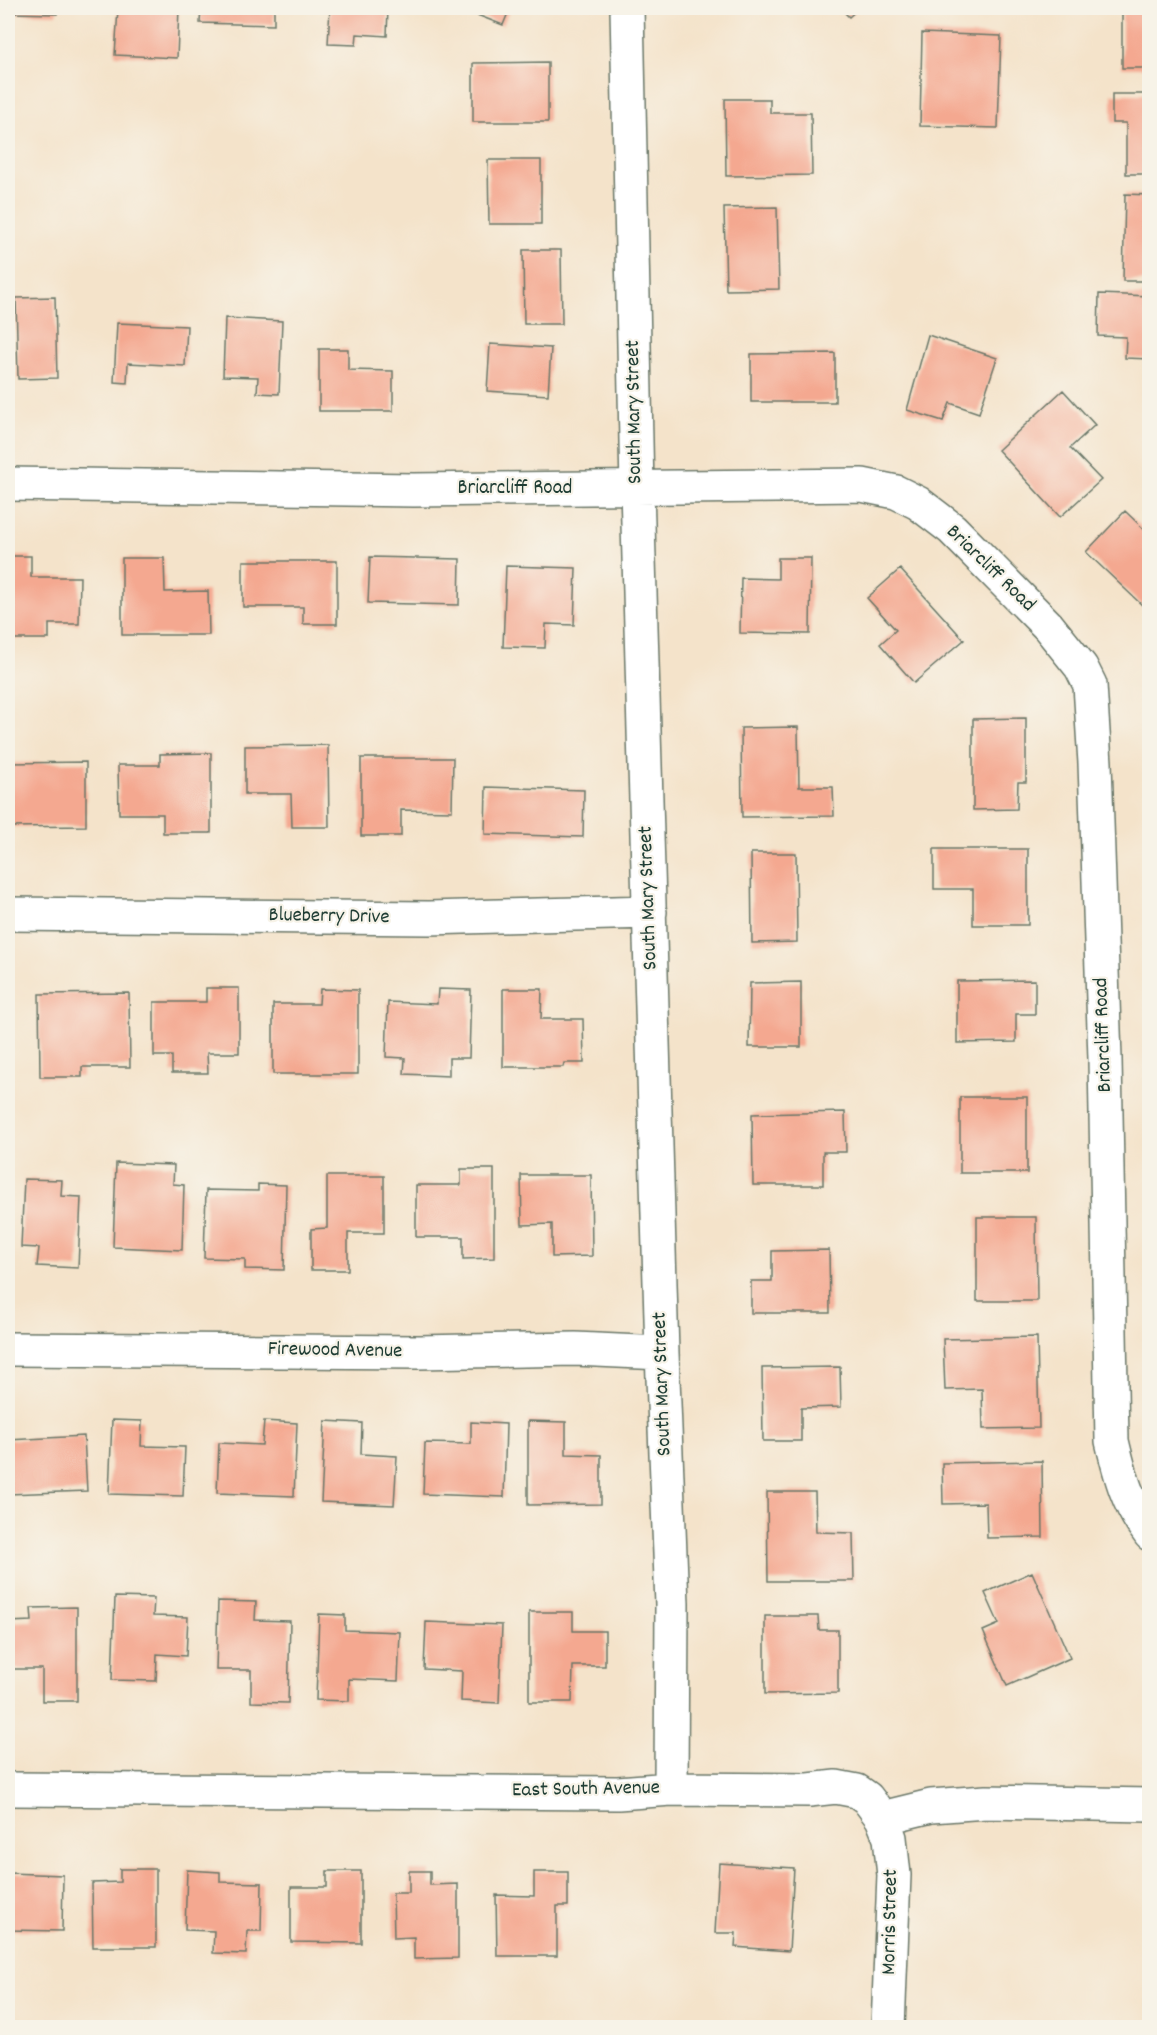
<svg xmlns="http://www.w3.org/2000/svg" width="1157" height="2035" viewBox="0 0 1157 2035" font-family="Dekko,sans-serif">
<rect width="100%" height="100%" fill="#f7f3e8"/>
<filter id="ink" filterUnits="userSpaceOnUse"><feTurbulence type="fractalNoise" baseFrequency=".0167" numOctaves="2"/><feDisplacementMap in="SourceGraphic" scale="12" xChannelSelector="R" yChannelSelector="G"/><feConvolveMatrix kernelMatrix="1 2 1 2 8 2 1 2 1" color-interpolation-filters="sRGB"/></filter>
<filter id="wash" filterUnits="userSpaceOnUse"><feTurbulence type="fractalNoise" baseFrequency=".008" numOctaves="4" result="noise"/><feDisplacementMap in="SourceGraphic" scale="24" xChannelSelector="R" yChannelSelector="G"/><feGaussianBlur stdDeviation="1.35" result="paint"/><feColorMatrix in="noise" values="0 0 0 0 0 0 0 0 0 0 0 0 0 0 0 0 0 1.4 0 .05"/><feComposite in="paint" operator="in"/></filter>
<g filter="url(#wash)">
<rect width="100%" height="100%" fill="#f4e3ca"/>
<g id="blocks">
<path fill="#f4a890" d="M8,8H57V14L8,13Z
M142,8H179L177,58L115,55L118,9L142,10Z
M201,8H274V25L200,23Z
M330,8H388L387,36L357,34L356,45L328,44Z
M459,8H510L503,25Z
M840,8H859L849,17Z
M1122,8H1150V68H1122Z
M922,33L1001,36L998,128L920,126Z
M548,62V122H473V63Z
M1112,94H1150V174H1126V123H1112Z
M725,99H770V113H811L812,175L726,176Z
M488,160H541V224H489Z
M1125,194L1150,195V281H1123Z
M777,207L779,289L726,290L724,208Z
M523,250H561L562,324H524Z
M1099,294L1150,296V359L1125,358L1126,337L1098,336Z
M55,297L57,378L18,379L16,298Z
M225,318L282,321L279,394L257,393L258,377L223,376Z
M117,323L187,326L185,366L128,363L127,383L114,382Z
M928,335L997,358L979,413L950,403L943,421L907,410Z
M490,344L551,348L548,395L487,391Z
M319,349H348V370L393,371V411H319Z
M835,353V402H751V354Z
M1063,390L1095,425L1070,448L1101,480L1060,517L998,450Z
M1125,511L1150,535V599L1143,606L1086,552Z
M8,556H31V577H80L79,624H49V639H8Z
M370,557L460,559L459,605L368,603Z
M122,558H164L165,592L208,591L209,635H122Z
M778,558H811L810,634L740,633L741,578L778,579Z
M243,561H337V624H303V607H243Z
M506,566L576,568L574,625L546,624L545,648L503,647Z
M900,569L964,640L914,683L880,644L896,630L867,598Z
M1026,718V782H1018L1017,809L973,810V719Z
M798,727L799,787H833L834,816L742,817L741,728Z
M328,745L329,827H292L291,794H245V746Z
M211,753V833H163V814H119L118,765H160V754Z
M361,758H453L452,811L401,810V836H361Z
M86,762V826L8,827V763Z
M486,787L584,790L583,837L485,834Z
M934,849H1028V925H973V889H934Z
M751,853H796L797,942L752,943Z
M1035,980V1014H1016V1042L957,1043V981Z
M801,982V1047H749L750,983Z
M206,988H239V1053H207L208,1073H172V1056H154V1002H206Z
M320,989L358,990V1074H273V1004H319Z
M438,989L471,990L469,1058H449V1076L404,1074L405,1058L386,1057L388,1002L437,1004Z
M503,989H542L541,1019H583L584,1063H564L563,1067H503Z
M129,993L130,1067H82V1077H40L39,994Z
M960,1097H1027V1173H960Z
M845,1112L846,1152H823V1185H753L752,1114Z
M116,1163L174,1165L173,1184L184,1185L182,1250L113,1247Z
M461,1169H494V1258L463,1259V1237H416V1185H461Z
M521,1175H591L592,1256L552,1257V1224L522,1225Z
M327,1176H384V1233H348V1270H311V1229L327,1228Z
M24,1179L62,1180L61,1196L81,1197L78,1268L37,1266L39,1248L21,1247Z
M258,1184L286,1185L284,1270L245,1269V1259L204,1258L206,1190L258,1191Z
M977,1217H1036L1037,1301H977Z
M829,1250L830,1313H751V1281H772V1251Z
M1037,1337L1039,1428L983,1429L982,1389L945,1390L943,1339Z
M840,1367L841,1407L801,1408V1441H763L762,1368Z
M112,1420L142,1421L141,1446L185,1447L183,1496L109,1494Z
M264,1421L297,1423L294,1496L217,1493L219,1443L262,1445Z
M325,1421L362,1423L361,1454L397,1456L394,1505L321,1502Z
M528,1421L566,1422V1454L601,1455V1504L528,1505Z
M471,1422L506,1424L504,1497L423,1494L425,1443L471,1444Z
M84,1436L87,1491L8,1494V1440Z
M1042,1461L1043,1537L987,1538L986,1503L943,1504L942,1463Z
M767,1492H815L816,1532L853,1533L854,1581H768Z
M1032,1572L1070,1658L1007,1686L983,1631L999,1624L985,1593Z
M115,1597L154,1598L153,1616L188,1617L186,1656L157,1654L156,1681L112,1680Z
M218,1601L256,1602L255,1620L290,1621L288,1703L251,1702V1670H216Z
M77,1607V1701H42V1669H8V1622L32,1621L31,1608Z
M529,1612H573V1631H605V1666H573L572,1702H529Z
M319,1614L345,1615V1630L400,1632L398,1681L349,1679V1701L316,1700Z
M765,1616H818L819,1630H838V1693L765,1694Z
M426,1622L502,1625L499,1703L461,1701L462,1671L424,1669Z
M719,1863L794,1868L789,1951L735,1947L736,1933H715Z
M120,1869H156V1947H93L92,1883L120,1882Z
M187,1870L220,1872V1882L262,1883L261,1931H247L246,1954L213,1953L214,1931L185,1930Z
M327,1871H361V1943L291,1942V1887H327Z
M409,1871H430V1885L458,1884V1958L414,1959V1937L394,1938L393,1893H409Z
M534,1872H568V1906H557V1956H497L496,1895L534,1896Z
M8,1873L63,1875L62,1931L8,1930Z"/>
</g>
</g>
<g filter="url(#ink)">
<use href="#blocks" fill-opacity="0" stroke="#6a7768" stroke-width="1.5"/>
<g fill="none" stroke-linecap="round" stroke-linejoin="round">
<defs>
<path id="street" d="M627,8L637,489L662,1353L672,1604L671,1789
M8,484L414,490L862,485L896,492L918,503L952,529L1048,626L1081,667L1090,685L1095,763L1105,1059L1112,1441C1120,1475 1128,1506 1150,1534
M8,914L429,918L650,912
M8,1349L419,1352L575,1349L662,1353
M8,1789L618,1793L671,1789L809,1790L836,1787L857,1791L867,1798L882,1818L890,1838L894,1875L888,2028
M882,1818L931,1806L986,1802L1150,1805"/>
</defs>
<use href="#street" stroke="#6a7768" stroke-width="36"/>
<use href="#street" stroke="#fff" stroke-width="33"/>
</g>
</g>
<g text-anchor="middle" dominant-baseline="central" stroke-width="4.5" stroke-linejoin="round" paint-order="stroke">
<g font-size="21" fill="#1f3d34" stroke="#f7f3e8">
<text transform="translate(635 412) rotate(-91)">South Mary Street</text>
<text x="515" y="489">Briarcliff Road</text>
<text transform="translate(990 569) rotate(44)">Briarcliff Road</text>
<text transform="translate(649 898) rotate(-92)">South Mary Street</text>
<text transform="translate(329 917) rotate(1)">Blueberry Drive</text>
<text transform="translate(1104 1035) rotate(-92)">Briarcliff Road</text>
<text transform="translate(335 1351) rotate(1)">Firewood Avenue</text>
<text transform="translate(663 1384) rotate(-92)">South Mary Street</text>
<text transform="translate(586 1790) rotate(-1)">East South Avenue</text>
<text transform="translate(891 1922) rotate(-89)">Morris Street</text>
</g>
</g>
<rect width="1157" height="2035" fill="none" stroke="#f7f3e8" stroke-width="30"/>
</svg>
